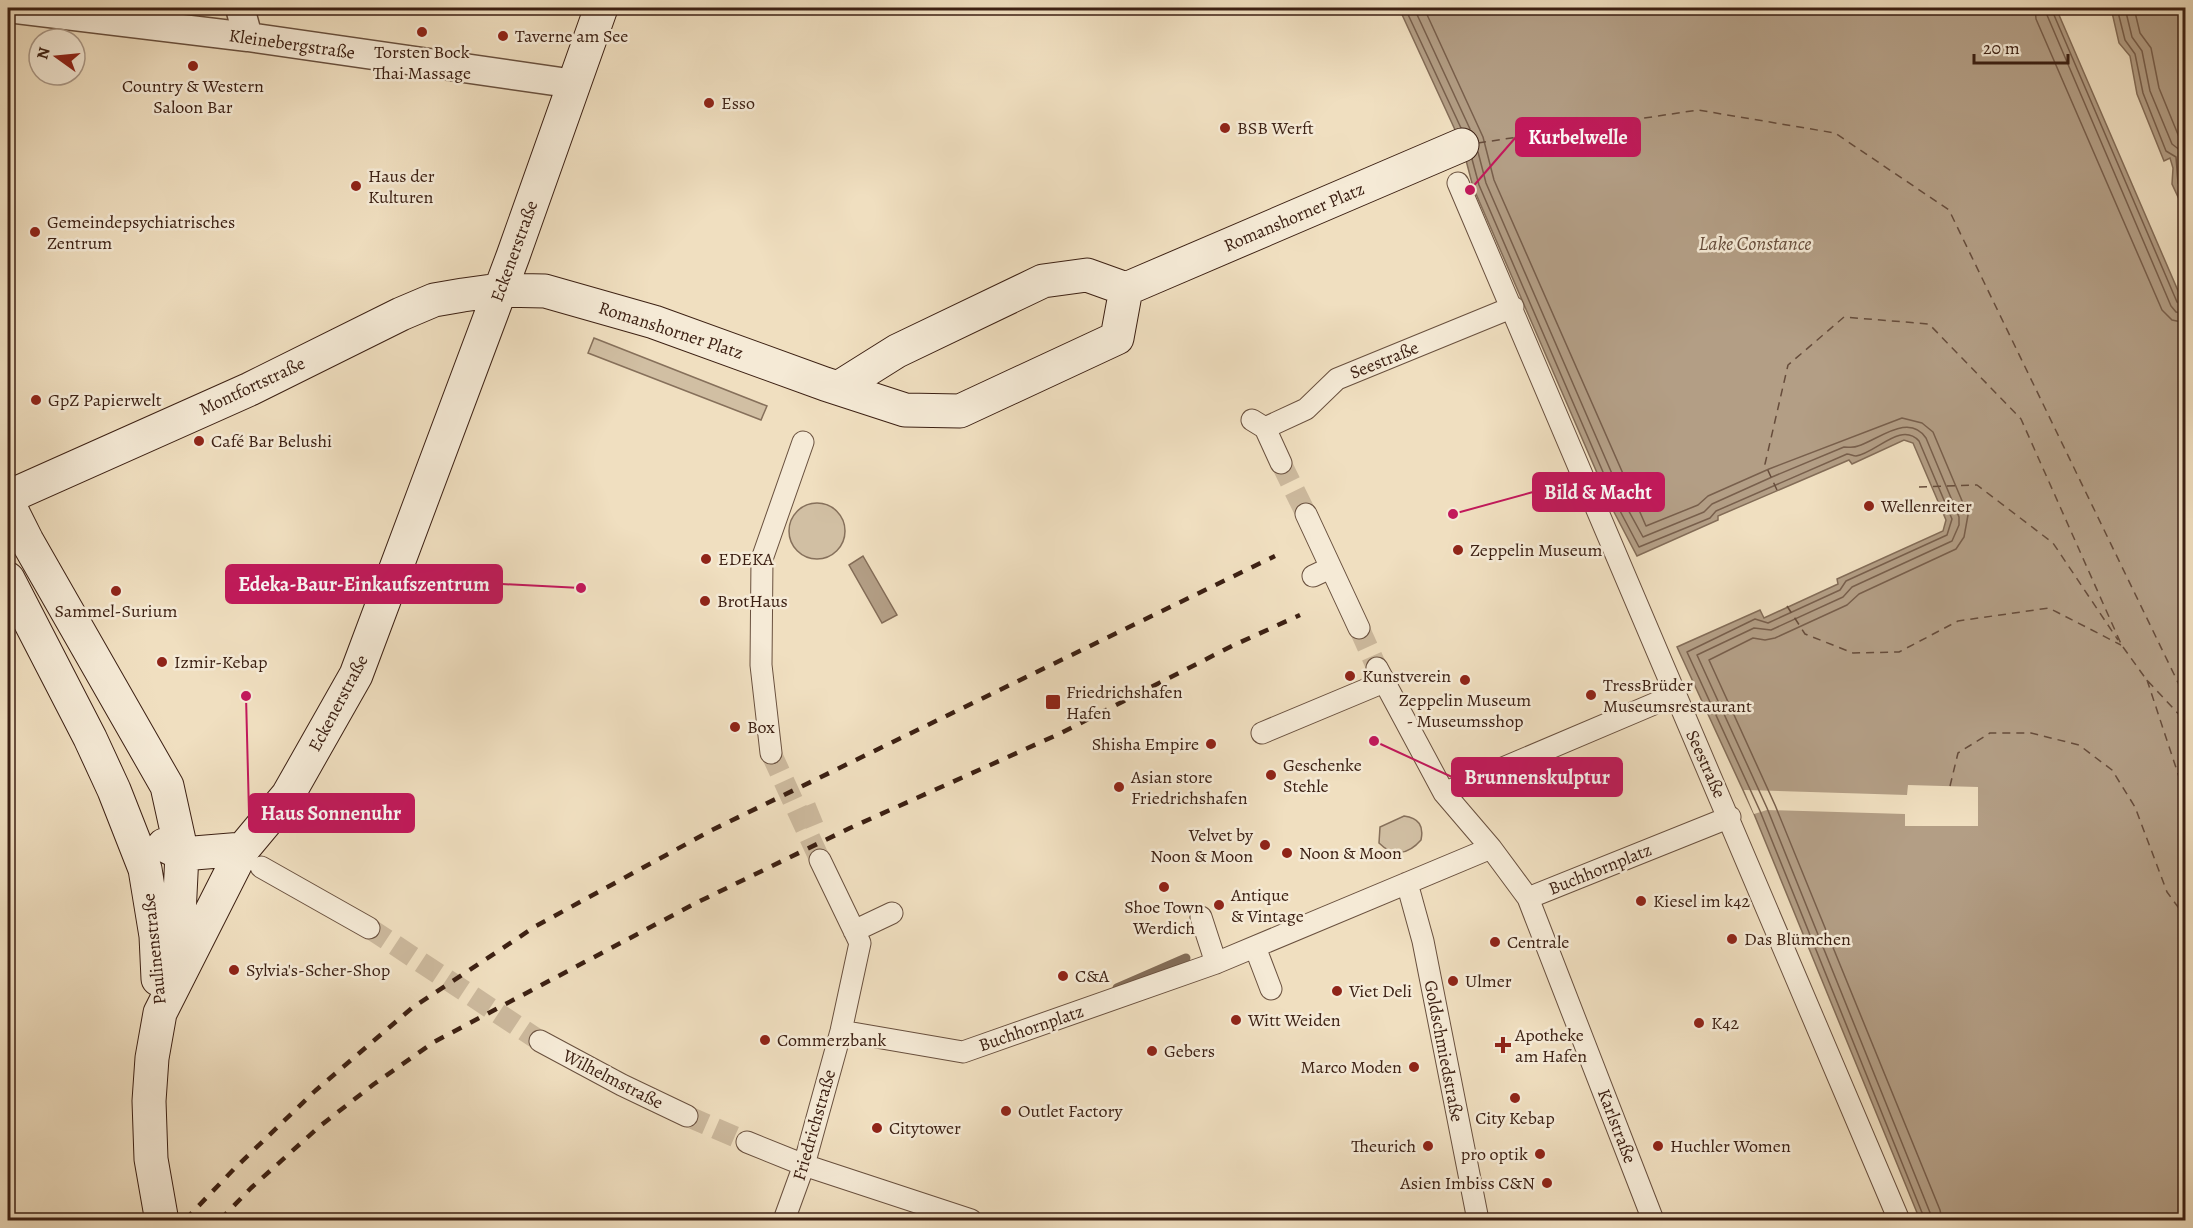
<svg xmlns="http://www.w3.org/2000/svg" width="2193" height="1228" viewBox="0 0 2193 1228" font-family="Alegreya,serif">
<rect width="100%" height="100%" fill="#f0dfc0"/>
<filter id="stains"><feTurbulence type="fractalNoise" baseFrequency=".00333" numOctaves="4"/><feColorMatrix values="0 0 0 0 .2 0 0 0 0 .09 0 0 0 0 .02 0 0 0 .5 -.17"/></filter>
<radialGradient id="worn" r=".72"><stop offset=".6" stop-color="#630" stop-opacity="0"/><stop offset="1" stop-color="#630" stop-opacity=".3"/></radialGradient>
<path fill="#d1bfa3" stroke="#86705b" stroke-width="1.5" d="M594,338L767,406L761,420L588,353Z
M789 531a28 28 0 1 1 56 0a28 28 0 1 1-56 0Z
M1404,816C1419,818 1424,826 1421,840C1408,855 1393,857 1379,843L1380,827Z"/>
<path fill="#b39e85" stroke="#836c57" stroke-width="1.5" d="M1399,8H2056L2185,307V1220H1920L1754,814L1677,647L1760,610L1764,618L1838,584L1837,579L1943,531L1946,520L1913,443L1904,440L1852,464L1849,460L1718,516V520L1637,556L1614,512L1473,187L1462,145Z
M2111,8H2185V212L2172,184L2173,168L2170,158L2164,161L2137,94L2130,56L2119,43Z
M863,556L897,615L882,623L849,565Z"/>
<path fill="#f0dfc0" d="M1908,785L1978,787V826H1905V814L1767,810L1754,814L1744,790L1907,795Z"/>
<g fill="none" stroke-linecap="round" stroke-linejoin="round">
<path stroke="#785f4c" stroke-width="1.5" d="M1405,8L1461,128
M1414,8L1470,129
M1424,8L1483,137L1494,180L1646,526L1698,505L1708,496L1769,469L1902,418L1922,423L1933,432L1968,515L1964,537L1956,549L1859,594L1847,605L1775,638L1765,640L1753,638L1709,660L1775,805L1940,1210L1942,1220
M2035,8L2036,19L2162,310L2172,320L2186,323
M2044,8L2171,306L2176,312L2186,314
M2051,8L2177,302L2186,307
M2117,8L2125,40L2135,54L2143,93L2166,151L2176,157L2178,183L2186,198
M2125,8L2132,37L2142,51L2150,91L2172,144L2181,151L2186,163
M2134,8L2140,33L2151,48L2159,88L2179,137L2186,142
M1478,152L1486,183L1626,506L1643,537L1704,512L1712,504L1772,477L1844,447C1849,447 1854,448 1858,446C1878,440 1909,412 1926,438L1959,517V525L1952,541L1852,587L1843,597L1771,630L1754,628L1697,655L1767,808L1933,1220
M1472,159L1479,185L1619,509L1639,547L1710,518L1716,511L1847,454C1850,454 1853,456 1856,456C1876,453 1901,421 1919,441L1952,519L1947,535L1846,581L1840,590L1768,623L1755,619L1687,652L1760,811L1925,1220"/>
<path stroke="#836c57" stroke-width="9" d="M1117,988L1186,958"/>
<path stroke="#664c3b" stroke-width="1.5" stroke-dasharray="8 6" stroke-linecap="butt" d="M1478,143L1698,110L1835,133L1949,210L2186,699
M1919,487L1977,485L2053,543L2118,640
M1777,490L1765,464L1788,365L1844,317L1929,324L2021,419L2122,646
M1787,606L1805,634L1853,653L1899,652L1958,621L2049,608L2121,645
M2123,647L2146,679L2186,722
M2147,680L2186,798
M1950,786L1958,753L1990,733H2031L2079,745L2112,770L2135,807L2167,892L2186,918"/>
<path stroke="#ccb99d" stroke-width="21" stroke-dasharray="21 10" stroke-linecap="butt" d="M1281,463L1306,514
M1359,628L1377,668
M771,753L820,860
M802,819L819,812
M369,928L540,1041
M687,1116L747,1142"/>
<defs>
<path id="pedestrian" d="M1458,183L1899,1220
M1252,420L1265,428L1281,463
M1265,428L1306,409L1337,379L1513,307
M1306,514L1359,628
M1313,576L1330,568
M1377,668L1444,793L1491,848L1528,898L1653,1220
M1262,733L1384,682
M771,753L761,665L762,559L803,442
M1444,793L1675,695
M261,867L369,928
M1407,883L1423,941L1478,1220
M1528,898L1730,817
M1201,917L1216,963
M854,931L892,913
M1255,947L1271,989
M841,1031L963,1052L1216,963L1491,848
M540,1041L622,1085L687,1116
M747,1142L804,1165L971,1220
M784,1220L804,1165L841,1031L860,943L820,860"/>
<path id="minor" d="M8,8L248,37L575,84
M240,8L248,37"/>
<path id="secondary" d="M1126,289L1462,145
M8,497L250,389L401,314L434,300L463,295L499,290L545,291L654,322L825,384L905,410L960,411L1117,338L1126,289L1087,275L1043,281L897,351L838,388
M8,503L27,541L167,786L182,854L178,935L171,965
M8,579L90,738L114,790L145,869L156,936L158,979
M164,845L182,854L243,849
M161,1216L151,1159L149,1101L152,1058L160,1013L243,849L288,795L356,675L513,256L601,8"/>
</defs>
<use href="#pedestrian" stroke="#69503e" stroke-width="23"/>
<use href="#minor" stroke="#69503e" stroke-width="31"/>
<use href="#secondary" stroke="#3c2013" stroke-width="35"/>
<use href="#pedestrian" stroke="#f5ead6" stroke-width="21"/>
<use href="#minor" stroke="#f5ead6" stroke-width="28"/>
<use href="#secondary" stroke="#f5ead6" stroke-width="33"/>
<path stroke="#3c2013" stroke-width="4.5" stroke-dasharray="10 10" stroke-linecap="butt" d="M185,1220L234,1169L315,1091L412,1008L536,926L712,830L1275,556
M220,1220L251,1188L320,1126L374,1084L434,1042L696,903L850,828L1059,734L1232,646L1300,615"/>
</g>
<g fill="#8f2418" stroke="#f5ead6" stroke-width="2">
<circle cx="422" cy="32" r="6"/>
<circle cx="503" cy="36" r="6"/>
<circle cx="193" cy="66" r="6"/>
<circle cx="709" cy="103" r="6"/>
<circle cx="1225" cy="128" r="6"/>
<circle cx="356" cy="186" r="6"/>
<circle cx="35" cy="232" r="6"/>
<circle cx="36" cy="400" r="6"/>
<circle cx="199" cy="441" r="6"/>
<circle cx="1869" cy="506" r="6"/>
<circle cx="1458" cy="550" r="6"/>
<circle cx="706" cy="559" r="6"/>
<circle cx="116" cy="591" r="6"/>
<circle cx="705" cy="601" r="6"/>
<circle cx="162" cy="662" r="6"/>
<circle cx="1350" cy="676" r="6"/>
<circle cx="1465" cy="680" r="6"/>
<circle cx="1591" cy="695" r="6"/>
<rect x="1045" y="694" width="16" height="16" rx="3"/>
<circle cx="735" cy="727" r="6"/>
<circle cx="1211" cy="744" r="6"/>
<circle cx="1271" cy="775" r="6"/>
<circle cx="1119" cy="787" r="6"/>
<circle cx="1265" cy="845" r="6"/>
<circle cx="1287" cy="853" r="6"/>
<circle cx="1164" cy="887" r="6"/>
<circle cx="1641" cy="901" r="6"/>
<circle cx="1219" cy="905" r="6"/>
<circle cx="1732" cy="939" r="6"/>
<circle cx="1495" cy="942" r="6"/>
<circle cx="234" cy="970" r="6"/>
<circle cx="1063" cy="976" r="6"/>
<circle cx="1453" cy="981" r="6"/>
<circle cx="1337" cy="991" r="6"/>
<circle cx="1236" cy="1020" r="6"/>
<circle cx="1699" cy="1023" r="6"/>
<circle cx="765" cy="1040" r="6"/>
<path d="M1500 1036h6v6h6v6h-6v6h-6v-6h-6v-6h6z"/>
<circle cx="1152" cy="1051" r="6"/>
<circle cx="1414" cy="1067" r="6"/>
<circle cx="1515" cy="1098" r="6"/>
<circle cx="1006" cy="1111" r="6"/>
<circle cx="877" cy="1128" r="6"/>
<circle cx="1428" cy="1146" r="6"/>
<circle cx="1658" cy="1146" r="6"/>
<circle cx="1540" cy="1154" r="6"/>
<circle cx="1547" cy="1183" r="6"/>
</g>
<g text-anchor="middle" dominant-baseline="central" stroke-width="5" stroke-linejoin="round" paint-order="stroke">
<g font-size="18" fill="#3c2013" stroke="#f5ead6" text-anchor="start">
<text x="515" y="36">Taverne am See</text>
<text x="422" y="52" text-anchor="middle">Torsten Bock<tspan x="422" dy="21">Thai Massage</tspan></text>
<text x="193" y="86" text-anchor="middle">Country &amp; Western<tspan x="193" dy="21">Saloon Bar</tspan></text>
<text x="721" y="103">Esso</text>
<text x="1237" y="128">BSB Werft</text>
<text x="368" y="176">Haus der<tspan x="368" dy="21">Kulturen</tspan></text>
<text x="47" y="222">Gemeindepsychiatrisches<tspan x="47" dy="21">Zentrum</tspan></text>
<text x="48" y="400">GpZ Papierwelt</text>
<text x="211" y="441">Café Bar Belushi</text>
<text x="1881" y="506">Wellenreiter</text>
<text x="1470" y="550">Zeppelin Museum</text>
<text x="718" y="559">EDEKA</text>
<text x="717" y="601">BrotHaus</text>
<text x="116" y="611" text-anchor="middle">Sammel-Surium</text>
<text x="174" y="662">Izmir-Kebap</text>
<text x="1362" y="676">Kunstverein</text>
<text x="1603" y="685">TressBrüder<tspan x="1603" dy="21">Museumsrestaurant</tspan></text>
<text x="1066" y="692">Friedrichshafen<tspan x="1066" dy="21">Hafen</tspan></text>
<text x="1465" y="700" text-anchor="middle">Zeppelin Museum<tspan x="1465" dy="21">- Museumsshop</tspan></text>
<text x="747" y="727">Box</text>
<text x="1199" y="744" text-anchor="end">Shisha Empire</text>
<text x="1283" y="765">Geschenke<tspan x="1283" dy="21">Stehle</tspan></text>
<text x="1131" y="777">Asian store<tspan x="1131" dy="21">Friedrichshafen</tspan></text>
<text x="1253" y="835" text-anchor="end">Velvet by<tspan x="1253" dy="21">Noon &amp; Moon</tspan></text>
<text x="1299" y="853">Noon &amp; Moon</text>
<text x="1231" y="895">Antique<tspan x="1231" dy="21">&amp; Vintage</tspan></text>
<text x="1653" y="901">Kiesel im k42</text>
<text x="1164" y="907" text-anchor="middle">Shoe Town<tspan x="1164" dy="21">Werdich</tspan></text>
<text x="1744" y="939">Das Blümchen</text>
<text x="1507" y="942">Centrale</text>
<text x="246" y="970">Sylvia's-Scher-Shop</text>
<text x="1075" y="976">C&amp;A</text>
<text x="1465" y="981">Ulmer</text>
<text x="1349" y="991">Viet Deli</text>
<text x="1248" y="1020">Witt Weiden</text>
<text x="1711" y="1023">K42</text>
<text x="1515" y="1035">Apotheke<tspan x="1515" dy="21">am Hafen</tspan></text>
<text x="777" y="1040">Commerzbank</text>
<text x="1164" y="1051">Gebers</text>
<text x="1402" y="1067" text-anchor="end">Marco Moden</text>
<text x="1018" y="1111">Outlet Factory</text>
<text x="1515" y="1118" text-anchor="middle">City Kebap</text>
<text x="889" y="1128">Citytower</text>
<text x="1416" y="1146" text-anchor="end">Theurich</text>
<text x="1670" y="1146">Huchler Women</text>
<text x="1528" y="1154" text-anchor="end">pro optik</text>
<text x="1535" y="1183" text-anchor="end">Asien Imbiss C&amp;N</text>
</g>
<g font-size="18" fill="#3c2013" stroke="#f5ead6">
<text transform="translate(292 44) rotate(8)">Kleinebergstraße</text>
<text transform="translate(1294 217) rotate(-23)">Romanshorner Platz</text>
<text transform="translate(514 251) rotate(-70)">Eckenerstraße</text>
<text transform="translate(671 330) rotate(18)">Romanshorner Platz</text>
<text transform="translate(1384 360) rotate(-22)">Seestraße</text>
<text transform="translate(252 386) rotate(-25)">Montfortstraße</text>
<text transform="translate(338 703) rotate(-62)">Eckenerstraße</text>
<text transform="translate(1706 764) rotate(66)">Seestraße</text>
<text transform="translate(1600 869) rotate(-22)">Buchhornplatz</text>
<text transform="translate(154 949) rotate(-96)">Paulinenstraße</text>
<text transform="translate(1031 1028) rotate(-19)">Buchhornplatz</text>
<text transform="translate(1444 1051) rotate(79)">Goldschmiedstraße</text>
<text transform="translate(613 1079) rotate(27)">Wilhelmstraße</text>
<text transform="translate(814 1125) rotate(-74)">Friedrichstraße</text>
<text transform="translate(1617 1126) rotate(69)">Karlstraße</text>
</g>
<g font-size="20" font-style="italic" fill="#664c3b" stroke="#f5ead6">
<text x="1755" y="243">Lake Constance</text>
</g>
</g>
<path fill="none" stroke="#c2185b" stroke-width="2" d="M1470 190L1516 137M1453 514L1533 492M581 588L502 584M1374 741L1452 777M246 696L249 813"/>
<g fill="#c2185b" stroke="#f5ead6" stroke-width="2">
<circle cx="1470" cy="190" r="6"/>
<circle cx="1453" cy="514" r="6"/>
<circle cx="581" cy="588" r="6"/>
<circle cx="1374" cy="741" r="6"/>
<circle cx="246" cy="696" r="6"/>
</g>
<g fill="#c2185b" stroke="#c2185b" stroke-width="2">
<rect x="1516" y="118" width="124" height="38" rx="6"/>
<rect x="1533" y="473" width="131" height="38" rx="6"/>
<rect x="226" y="565" width="276" height="38" rx="6"/>
<rect x="1452" y="758" width="170" height="38" rx="6"/>
<rect x="249" y="794" width="165" height="38" rx="6"/>
</g>
<g font-size="20" text-anchor="middle" font-weight="bold" fill="#fff">
<text x="1578" y="144">Kurbelwelle</text>
<text x="1598" y="499">Bild &amp; Macht</text>
<text x="364" y="591">Edeka-Baur-Einkaufszentrum</text>
<text x="1537" y="784">Brunnenskulptur</text>
<text x="331" y="820">Haus Sonnenuhr</text>
</g>
<rect width="2193" height="1228" fill="none" stroke="#f0dfc0" stroke-width="30"/>
<rect x="9" y="9" width="2175" height="1210" fill="none" stroke="#3c2013" stroke-width="3"/>
<rect x="15" y="15" width="2163" height="1198" fill="none" stroke="#3c2013" stroke-width="1.5"/>
<g transform="translate(57 57) rotate(285)"><circle r="28" fill="#f5ead6" stroke="#ab9988" stroke-width="1.5"/>
<path d="M0-4.5L10 22L0 15L-10 22Z" fill="#8f2418"/>
<text y="-9" font-size="16" font-weight="bold" text-anchor="middle" fill="#3c2013">N</text>
</g>
<path d="M1974 54v9h94v-9" fill="none" stroke="#3c2013" stroke-width="3"/>
<text x="1983" y="54" font-size="18" fill="#3c2013" stroke="#f5ead6" stroke-width="4.5" paint-order="stroke">20 m</text>
<rect width="100%" height="100%" filter="url(#stains)"/>
<rect width="100%" height="100%" fill="url(#worn)"/>
</svg>
